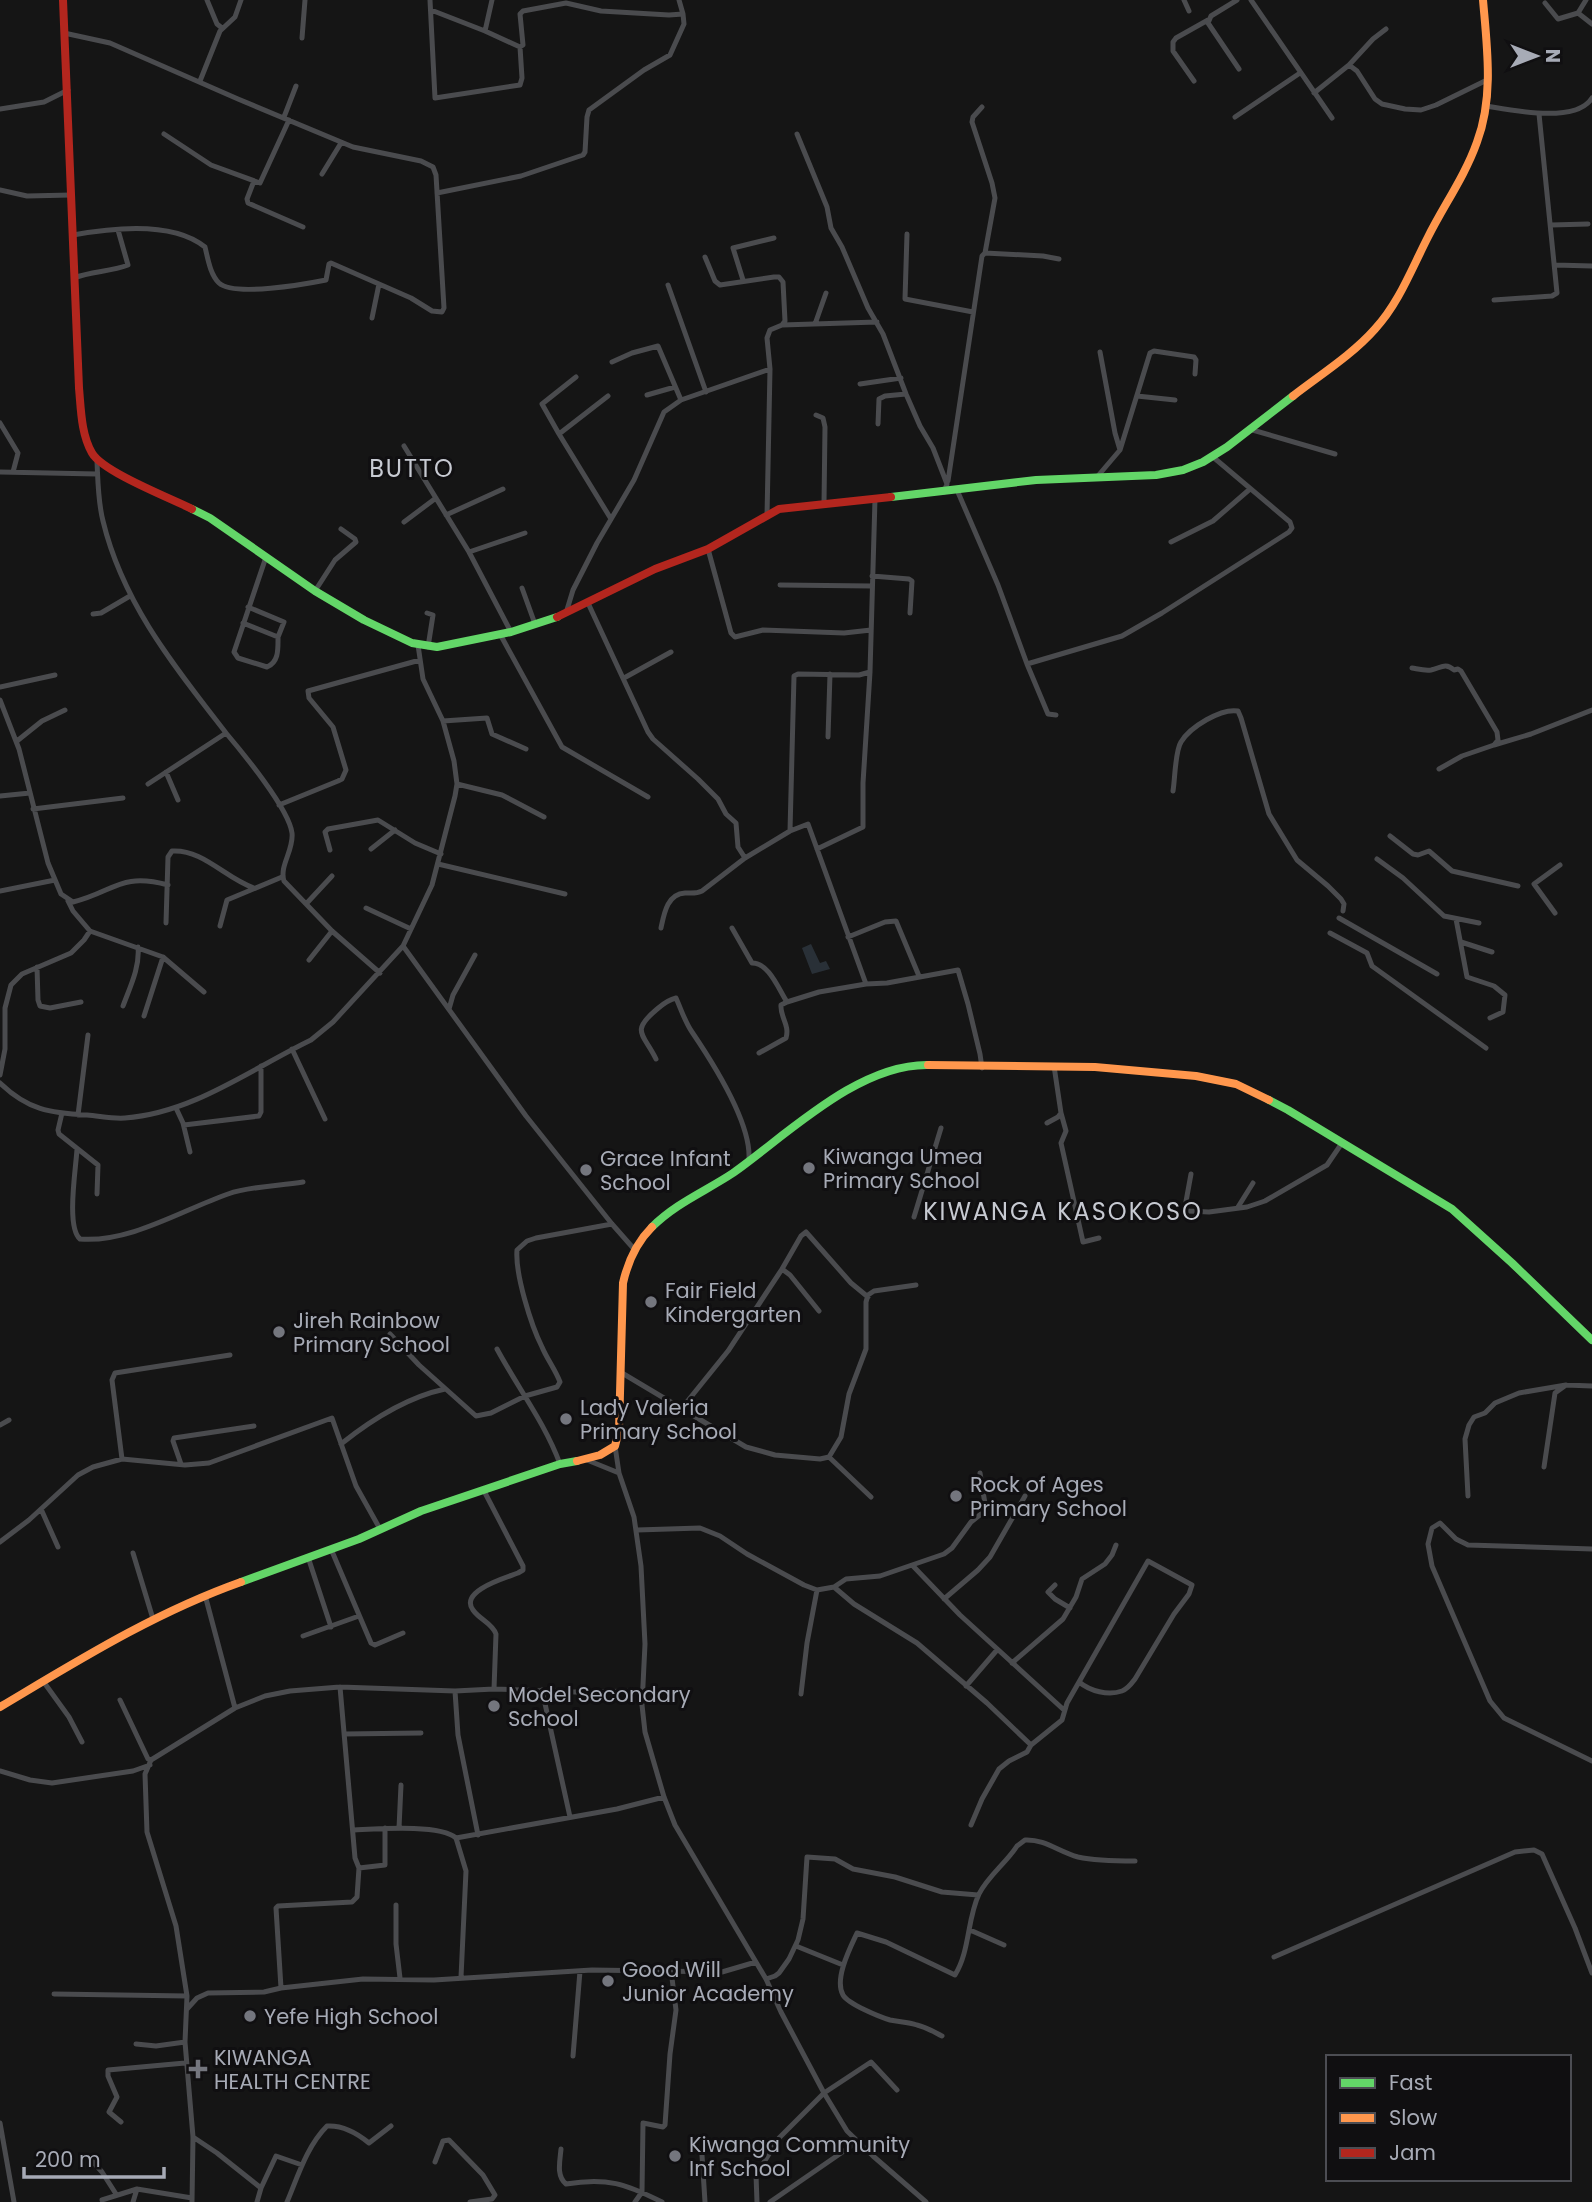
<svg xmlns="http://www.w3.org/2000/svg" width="1592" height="2202" viewBox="0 0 1592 2202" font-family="Poppins,sans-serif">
<rect width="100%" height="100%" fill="#151515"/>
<path fill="#293037" d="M811,944L820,963L826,961L830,969L812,974L802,948Z"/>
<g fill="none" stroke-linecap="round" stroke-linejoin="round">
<path stroke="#4a4b4e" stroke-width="5" d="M207,0L217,24L222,28
M430,0L435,98L520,85L522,78L520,47L523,45L520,14L523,11L566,3L601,11L669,15L683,14
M1184,0L1189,11
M1237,0L1211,16L1208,23L1239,69
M1251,0L1332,118
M1545,3L1558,19L1578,13L1592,24
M431,10L485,31L520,47
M1578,13L1586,0
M485,31L492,0
M64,33L110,43L238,99L353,147L421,161L433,167L436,175L444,308L442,312L432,311L411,298L331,263L329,264L326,280C306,284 234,297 219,283C210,274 208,259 205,247C173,221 111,228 73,235
M302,38L305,0
M1349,65L1373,39L1386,29
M200,81L220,31L235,17L241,0
M1194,81L1173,51V42L1176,38L1208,20
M1314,93L1349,65L1357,71L1375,99L1382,104L1405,109L1421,110L1436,105L1487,80
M1486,106C1511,110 1576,124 1592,98
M982,107L973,117L972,122L992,183L995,198L985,253
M0,109L44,102L68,90
M284,117L296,86
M1235,117L1300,73
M164,134L211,165L260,183L289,120
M797,134L827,207L831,228L842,247L868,308L883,334L906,394L920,426L933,448L947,484L944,492
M322,174L341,143
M254,181L247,199L248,203L303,227
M0,190L27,196L71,195
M437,193L521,176L583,155L585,152L587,117L589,110L644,70L670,55L684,24L683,14L679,0
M1551,225L1588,224
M907,234L905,299L973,312
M705,257L715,281L720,285L774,277H779L783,282L785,321L782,325L770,330L767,338L770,369L767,516
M1555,265L1592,266
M74,278C92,271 110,272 128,265L118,230
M743,280L733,248L774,238
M668,285L706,392
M1494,300L1552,296L1557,293L1539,114
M372,318L379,284
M815,324L826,293
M782,325L877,322
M1100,352L1115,433L1120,450
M612,362L632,353L658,346L681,400
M860,384L901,378
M647,395L675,387
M608,396L559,434L611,519
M1137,396L1175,400
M816,415L823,418L825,427L824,503
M0,423L18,453L13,472
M878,424L879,399L885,396L906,394
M1249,429L1335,454
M559,434L542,404L576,377
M404,446L469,552L511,632
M97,462C98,482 98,502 103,521C123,604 175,667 226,733
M0,472L97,474
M1097,477L1120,450L1150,353L1154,351L1194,357L1196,360L1195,374
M948,481L982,256L985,253L1043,256L1059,259
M957,490L998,585L1027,664L1048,714L1056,715
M446,515L503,489
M404,522L436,498
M1171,542L1213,521L1250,489
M708,549L731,633L735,637L763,630L844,633L871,630
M469,552L525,533
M266,557L234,652L238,658L267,667C279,662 278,649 278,637
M872,576L909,579L912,581L910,613
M780,585L872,586
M522,588L535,624
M315,591L335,560L356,542L355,539L341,529
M588,603L648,732L653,739L698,779L718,799L726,814L736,823L738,847L745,858
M427,613L433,615L428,647
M566,613L573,590L597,543L634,480L664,412L681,400L770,369
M93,614L101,613L130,596
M243,623L278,637L284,622L248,607
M500,634L562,747L648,797
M1027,664L1122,636L1162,613L1289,532L1292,528L1290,522L1213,457
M1412,668C1418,669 1425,671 1431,670C1441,668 1445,662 1454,670L1458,669L1461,671L1497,732L1498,740L1494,745L1462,756L1439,769
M870,672L859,675L798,674L794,676L790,831L808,824L866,984L887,983L958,970L968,1004L980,1054L982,1068
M624,678L671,652
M0,687L55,675
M0,700L19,749L48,863L61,894L73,902C114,892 120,872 168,885
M443,721L487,718L492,734L526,749
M828,737L830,674
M17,741L42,721L65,710
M1494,745L1531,734L1592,710
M166,772L178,800
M148,784L226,733C243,753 289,809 292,833C294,850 279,866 284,881L332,931L380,973
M457,784L502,795L544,817
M1173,791C1175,780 1175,751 1181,742C1190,727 1221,708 1238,711L1241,718L1269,814L1297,860L1328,886L1341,899L1344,904L1343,911
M0,796L30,793
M279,805L338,781L342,779L346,770L333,727L309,698L308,691L420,660
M33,809L123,798
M1390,836L1413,854L1418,855L1429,851L1452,871L1518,886
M371,849L395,830
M817,849L863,827V783L870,672L875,499
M330,850L325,832L328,829L378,820L415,843L441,854
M1377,859L1403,878L1444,916L1479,923
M438,864L565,894
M0,891L55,880
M68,901L73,911L90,931
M306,904L332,876
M366,908L411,929
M1555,913L1534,884L1560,865
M1339,918L1437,974
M1456,919L1467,977L1494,986L1505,995L1503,1012L1490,1018
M166,923L168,857L172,851C203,849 225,878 254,888
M220,926L227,900L282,877
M661,928C664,914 667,894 685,893C692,893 696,894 702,891L745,858L790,831
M732,928L752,963C769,963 778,988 787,1002L819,992L866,984
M1330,933L1367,953L1372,966L1486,1048
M848,937L885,922L896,921L919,976
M1461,942L1492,952
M403,946L526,1116L612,1224L634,1249
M309,960L332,931
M37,967L38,1000L40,1006L50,1008L81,1002
M123,1006C130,987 140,967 138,947
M449,1009L453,995L475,955
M144,1016L163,957
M292,1049L325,1119
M759,1053L786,1038C790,1025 780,1017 781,1005L787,1002
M656,1059C644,1034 630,1032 656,1010C662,1005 667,1000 676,998C681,1009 685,1022 692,1032C713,1063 751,1122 749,1159
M0,1075L5,1049V1008L11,985L22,974L71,953L84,940L90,931L163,957L204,992
M0,1083C28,1110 50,1113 87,1115C100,1116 112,1119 125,1118C193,1113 251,1069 311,1040L333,1022L403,946L432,885L455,796L457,784L454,761L443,721L423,679L418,645
M176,1108L183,1123L190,1152
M62,1113L58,1130L59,1134L98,1165L97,1194
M1061,1113L1066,1131L1061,1143L1083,1242L1099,1238
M78,1115L88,1035
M1047,1123L1058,1117L1061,1113L1054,1066
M184,1125L259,1116L261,1112V1066
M77,1149C76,1168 66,1227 80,1239C130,1243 182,1210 228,1194C251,1186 279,1186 303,1182
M1191,1174L1185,1207L1188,1211L1209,1212L1247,1207L1265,1201L1327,1165L1342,1143
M1238,1207L1253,1183
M914,1217L941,1128
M782,1269L801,1236L806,1232L851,1283L868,1297
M390,1334L419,1365L476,1416L491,1413L525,1396L557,1387L560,1382C555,1369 547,1359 542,1347C531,1325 515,1274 517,1250L527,1241L536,1238L612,1224
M497,1349C518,1388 545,1423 560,1464
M622,1373L746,1447L775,1455L820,1459L829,1457L841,1437L849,1394L866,1349V1302L868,1295L874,1291L916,1285
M682,1408L728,1351L782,1269L790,1275L819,1311
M0,1425L9,1420
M341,1444C371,1420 408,1397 445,1389
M615,1446L619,1473L634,1517L641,1566L645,1644L642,1705L645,1732L664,1797L675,1825L766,1979L781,2012L824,2093L847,2131L873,2156L926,2202
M829,1457L871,1497
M122,1459L112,1380L115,1373L230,1355
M587,1460L619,1473
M181,1464L173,1441L174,1438L254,1426
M1544,1467L1555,1393L1566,1385L1592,1386
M483,1489L523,1566V1570L518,1573C505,1578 459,1591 473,1610C480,1620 492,1623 496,1634L494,1689
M1468,1496L1465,1439L1469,1425L1474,1417L1485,1413L1495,1403L1519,1393L1566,1385
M41,1509L58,1547
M637,1530L700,1528L720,1536L747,1554L804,1585L817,1590L834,1587L854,1604L917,1643L987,1703L1031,1745
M0,1542L29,1520L78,1475L93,1467L122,1459L185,1465L209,1463L332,1418L356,1486L380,1529
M331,1549L371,1643L375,1645L403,1633
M1592,1549L1468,1545L1456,1539L1440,1523L1432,1528L1428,1544L1432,1566L1490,1701L1504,1718L1592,1761
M133,1553L153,1619
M308,1557L331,1627
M913,1566L960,1615L1064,1710
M1055,1585L1048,1592L1055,1599L1070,1608
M834,1587L846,1579L880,1576L944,1554L952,1548L971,1522L986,1510L980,1473
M944,1599L978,1570L990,1557L1025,1496
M303,1636L359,1616
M1012,1663L1063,1619L1076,1597L1082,1579L1105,1564L1112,1555L1116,1545
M43,1681L69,1717L82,1742
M966,1686L997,1650
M542,1690L570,1817
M455,1691L458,1735L478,1835
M801,1694L807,1643L817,1590
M120,1700L148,1759L151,1760
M235,1708L265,1696L290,1691L340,1687L455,1691L494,1689L575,1692L642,1691
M344,1734L421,1733
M0,1771L30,1780L52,1783L133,1771L150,1765
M971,1825L982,1799L999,1769L1009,1761L1027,1752L1031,1745L1062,1720L1067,1703L1148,1561L1192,1585L1189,1594L1174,1614L1135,1679C1132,1683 1128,1689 1122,1691C1108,1696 1090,1691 1079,1682
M399,1828L401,1785
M354,1830C377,1829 440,1824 456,1838
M359,1868L385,1865V1828
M396,1905V1944L400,1978
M970,1930L1004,1945
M796,1946L843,1965
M1274,1957L1515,1852L1534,1850L1542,1854L1575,1928L1592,1973
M461,1977L466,1871L456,1838L617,1809L664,1797
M766,1979L775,1976L779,1973L789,1959L798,1940L803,1919L807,1857L835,1859L853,1869L895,1877L942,1892L978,1895
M281,1988L276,1908L278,1906L352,1902L357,1897L359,1868L355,1858L340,1687
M54,1994L187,1996
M187,2009L197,1998L208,1993L264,1992L281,1988L363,1979L434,1980L592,1970L722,1972L756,1962
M942,2036C934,2032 926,2027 917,2025C908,2022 899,2022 890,2020C880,2017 848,2004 843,1995C834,1979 850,1948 857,1933L886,1942L955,1975C970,1951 967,1919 979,1894C988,1876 1006,1863 1017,1846L1025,1840C1045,1839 1059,1852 1078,1857C1096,1861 1116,1861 1135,1861
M136,2044L156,2046L185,2042
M573,2056L580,1971
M121,2122L109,2112L117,2097L108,2076V2070L185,2063
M0,2123L14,2202
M193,2137L217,2153L261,2188
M561,2149C560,2161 556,2176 566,2184C607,2177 626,2184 662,2202
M702,2155L705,2202
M93,2162L102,2172L116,2194
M435,2162L443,2141L449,2140L483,2175L495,2195L492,2199L470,2202
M102,2200L137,2189L192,2198
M133,2202L137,2189
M192,2202L193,2137L185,2042L187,1996L176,1926L147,1832L145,1774L151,1760L235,1708L205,1595
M257,2202L261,2188L276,2156L302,2165
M287,2202C298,2176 307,2146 327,2126C343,2125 357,2133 369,2143L391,2126
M635,2202L642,2192L643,2123L663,2127L665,2125L670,2054L676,2010L671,1970
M757,2202L756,2175L779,2138L824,2093L871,2062L897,2090
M770,2202L857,2142"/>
<path stroke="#63d668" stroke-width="8" d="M891,497L1036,480L1156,475L1183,470L1203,462L1227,447L1293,396
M192,509L210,518L315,591L364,620L412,643L437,647L511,632L557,617
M1269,1100L1288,1110L1452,1209L1512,1263L1592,1340
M652,1227C676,1203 706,1191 733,1173C788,1134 858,1064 928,1065
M241,1582L359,1539L421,1511L560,1464L577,1461"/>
<path stroke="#ff974d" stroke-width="8" d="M1293,396C1320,375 1352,355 1375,329C1399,303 1412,268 1428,237C1444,205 1465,176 1477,142C1494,97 1487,47 1483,0
M928,1065L1095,1067L1196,1076L1236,1084L1269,1100
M577,1461L600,1455L615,1446L619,1430L623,1283C628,1261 636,1243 652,1227
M0,1707C79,1660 154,1613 241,1582"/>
<path stroke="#b3261e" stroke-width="8" d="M63,0L79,388C81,409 81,434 92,453C103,472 170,498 192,509
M557,617L655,569L708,549L779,509L891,497"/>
</g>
<g fill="#74767e" stroke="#100f11" stroke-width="2.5">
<circle cx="809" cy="1168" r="7"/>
<circle cx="586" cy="1170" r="7"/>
<circle cx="651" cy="1302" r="7"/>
<circle cx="279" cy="1332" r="7"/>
<circle cx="566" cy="1419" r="7"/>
<circle cx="956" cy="1496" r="7"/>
<circle cx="494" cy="1706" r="7"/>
<circle cx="608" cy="1981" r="7"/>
<circle cx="250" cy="2016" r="7"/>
<path d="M194.5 2058.5h7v7h7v7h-7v7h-7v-7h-7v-7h7z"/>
<circle cx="675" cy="2156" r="7"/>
</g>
<g text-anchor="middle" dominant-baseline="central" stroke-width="6" stroke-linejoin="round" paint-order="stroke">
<g font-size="21" fill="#a7abb6" stroke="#100f11" text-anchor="start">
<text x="823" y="1156">Kiwanga Umea<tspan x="823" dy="24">Primary School</tspan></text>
<text x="600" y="1158">Grace Infant<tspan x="600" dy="24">School</tspan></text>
<text x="665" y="1290">Fair Field<tspan x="665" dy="24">Kindergarten</tspan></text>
<text x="293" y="1320">Jireh Rainbow<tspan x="293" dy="24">Primary School</tspan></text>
<text x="580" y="1407">Lady Valeria<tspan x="580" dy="24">Primary School</tspan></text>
<text x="970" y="1484">Rock of Ages<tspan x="970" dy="24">Primary School</tspan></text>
<text x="508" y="1694">Model Secondary<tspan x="508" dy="24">School</tspan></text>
<text x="622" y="1969">Good Will<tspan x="622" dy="24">Junior Academy</tspan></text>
<text x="264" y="2016">Yefe High School</text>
<text x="214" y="2057">KIWANGA<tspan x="214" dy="24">HEALTH CENTRE</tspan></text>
<text x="689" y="2144">Kiwanga Community<tspan x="689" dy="24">Inf School</tspan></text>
</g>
<g font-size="24" letter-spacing="2" fill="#c7cad2" stroke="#100f11">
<text x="412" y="468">BUTTO</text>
<text x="1063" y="1211">KIWANGA KASOKOSO</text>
</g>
</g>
<rect x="1326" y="2055" width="245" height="126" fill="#100f11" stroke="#4c4d53" stroke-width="2"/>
<rect x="1340" y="2078" width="35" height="10" fill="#63d668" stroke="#4c4d53" stroke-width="2"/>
<text x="1389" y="2090" font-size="21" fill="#a7abb6">Fast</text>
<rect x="1340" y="2113" width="35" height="10" fill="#ff974d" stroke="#4c4d53" stroke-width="2"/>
<text x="1389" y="2125" font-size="21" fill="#a7abb6">Slow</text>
<rect x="1340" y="2148" width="35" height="10" fill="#b3261e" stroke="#4c4d53" stroke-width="2"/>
<text x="1389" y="2160" font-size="21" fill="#a7abb6">Jam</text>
<g transform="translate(1536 56) rotate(90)" stroke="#100f11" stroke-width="5" paint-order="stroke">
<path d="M0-5L12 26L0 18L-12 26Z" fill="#a7abb6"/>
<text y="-10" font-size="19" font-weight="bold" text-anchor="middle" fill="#a7abb6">N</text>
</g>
<path d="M24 2167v10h140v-10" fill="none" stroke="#a7abb6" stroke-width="3.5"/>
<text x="35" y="2167" font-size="21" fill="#a7abb6" stroke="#100f11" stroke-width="5" paint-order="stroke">200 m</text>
</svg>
